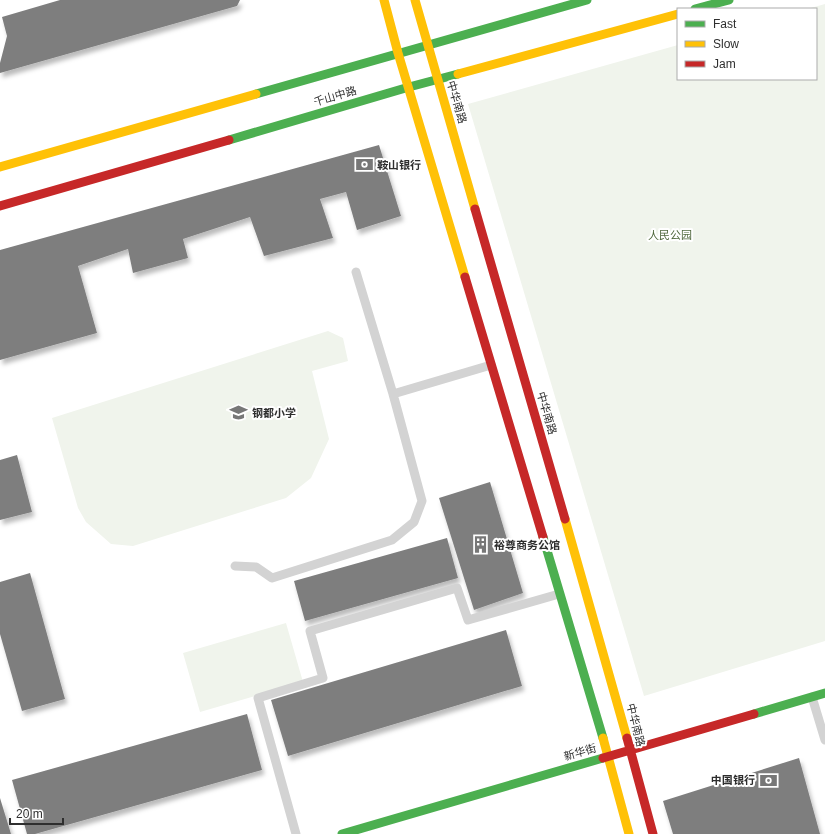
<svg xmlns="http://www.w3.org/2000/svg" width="825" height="834" viewBox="0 0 825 834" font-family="Helvetica,'Noto Sans SC',sans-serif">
<defs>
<filter id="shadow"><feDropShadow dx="2.5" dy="4.5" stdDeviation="2" flood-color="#0004"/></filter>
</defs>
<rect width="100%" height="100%" fill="#fff"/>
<path fill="#f0f4ec" d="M825,4V641L644,696L468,104L678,45V79H816V9H807Z
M328,331L343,338L348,361L312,371L329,439L311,478L286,498L133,546L111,544L86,522L78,508L52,418Z
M286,623L303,682L200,712L183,653Z"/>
<path fill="#7e7e7e" filter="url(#shadow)" d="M60,0H240L237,6L0,73V63L7,36L2,17Z
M379,145L401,216L357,230L346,192L320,199L333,238L264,256L250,217L183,239L188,258L133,273L128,249L78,266L97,333L0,360V250Z
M17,455L32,512L0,520V460Z
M490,482L523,593L474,610L439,498Z
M447,538L458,578L305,621L294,581Z
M30,573L65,699L22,711L0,634V582Z
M506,630L522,686L288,756L271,700Z
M247,714L262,770L35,834H27L12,780Z
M799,758L820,834H673L663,801Z
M0,798L11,834H0Z"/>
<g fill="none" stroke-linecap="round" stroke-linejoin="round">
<path stroke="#d3d3d3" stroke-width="9" d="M393,394L491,365
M235,566L256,567L272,578L392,540L414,522L422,501L393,394L356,272
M812,697L825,740
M296,834L258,698L323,678L310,631L457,588L468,620L559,594"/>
<path stroke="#4caf50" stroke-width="9" d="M695,9L729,0
M256,94L587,0
M229,140L409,87L458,74
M543,537L603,738
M754,714L825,693
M342,834L603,758"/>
<path stroke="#ffc107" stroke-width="9" d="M384,0L398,53L465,277
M415,0L475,209
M458,74L678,14
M0,167L256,94
M565,519L627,738
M603,738L629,834"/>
<path stroke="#c62828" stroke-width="9" d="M0,206L229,140
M475,209L565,519
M465,277L543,537
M627,738L653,834
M603,758L754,714"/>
</g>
<defs>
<symbol id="bank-bare" viewBox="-9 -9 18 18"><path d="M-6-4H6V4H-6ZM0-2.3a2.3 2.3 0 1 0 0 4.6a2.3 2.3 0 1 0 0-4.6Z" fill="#777" stroke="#fff" stroke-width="2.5" paint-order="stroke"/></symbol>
<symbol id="school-bare" viewBox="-9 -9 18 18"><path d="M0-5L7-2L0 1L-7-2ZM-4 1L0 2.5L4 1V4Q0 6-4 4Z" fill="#777" stroke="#fff" stroke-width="2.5" paint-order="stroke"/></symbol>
<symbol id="building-bare" viewBox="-9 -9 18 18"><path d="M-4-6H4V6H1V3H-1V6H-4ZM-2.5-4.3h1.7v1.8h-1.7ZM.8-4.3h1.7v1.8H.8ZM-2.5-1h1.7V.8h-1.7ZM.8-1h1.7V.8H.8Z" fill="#777" stroke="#fff" stroke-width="2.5" paint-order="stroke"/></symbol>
</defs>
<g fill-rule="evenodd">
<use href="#bank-bare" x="352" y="152" width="25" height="25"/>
<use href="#school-bare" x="226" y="400" width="25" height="25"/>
<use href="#building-bare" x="468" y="532" width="25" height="25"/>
<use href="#bank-bare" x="756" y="768" width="25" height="25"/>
</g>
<g text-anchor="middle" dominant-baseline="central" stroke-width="4" stroke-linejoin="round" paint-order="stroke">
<g font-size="11" fill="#2e2e2e" stroke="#fff">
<text transform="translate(335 96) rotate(-16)">千山中路</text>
<text transform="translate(457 102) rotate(74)">中华南路</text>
<text transform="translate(547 413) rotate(74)">中华南路</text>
<text transform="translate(636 725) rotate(76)">中华南路</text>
<text transform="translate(580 752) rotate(-16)">新华街</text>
</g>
<g font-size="11" font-weight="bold" fill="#2e2e2e" stroke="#fff" text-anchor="start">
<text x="377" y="165">鞍山银行</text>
<text x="252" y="413">钢都小学</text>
<text x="494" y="545">裕尊商务公馆</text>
<text x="755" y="780" text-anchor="end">中国银行</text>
</g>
<g font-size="11" fill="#50683d" stroke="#fff">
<text x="670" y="235">人民公园</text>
</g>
</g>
<rect x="677" y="8" width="140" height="72" fill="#ffffff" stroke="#ababab"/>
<rect x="685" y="21" width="20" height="6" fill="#4caf50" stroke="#ababab"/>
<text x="713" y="28" font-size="12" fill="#2e2e2e">Fast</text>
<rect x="685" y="41" width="20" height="6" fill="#ffc107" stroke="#ababab"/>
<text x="713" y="48" font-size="12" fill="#2e2e2e">Slow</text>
<rect x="685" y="61" width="20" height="6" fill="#c62828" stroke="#ababab"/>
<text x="713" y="68" font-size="12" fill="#2e2e2e">Jam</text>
<path d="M10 818v6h53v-6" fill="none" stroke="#2e2e2e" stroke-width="2"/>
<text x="16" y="818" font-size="12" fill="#2e2e2e" stroke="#ffffff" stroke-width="3" paint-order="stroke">20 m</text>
</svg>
